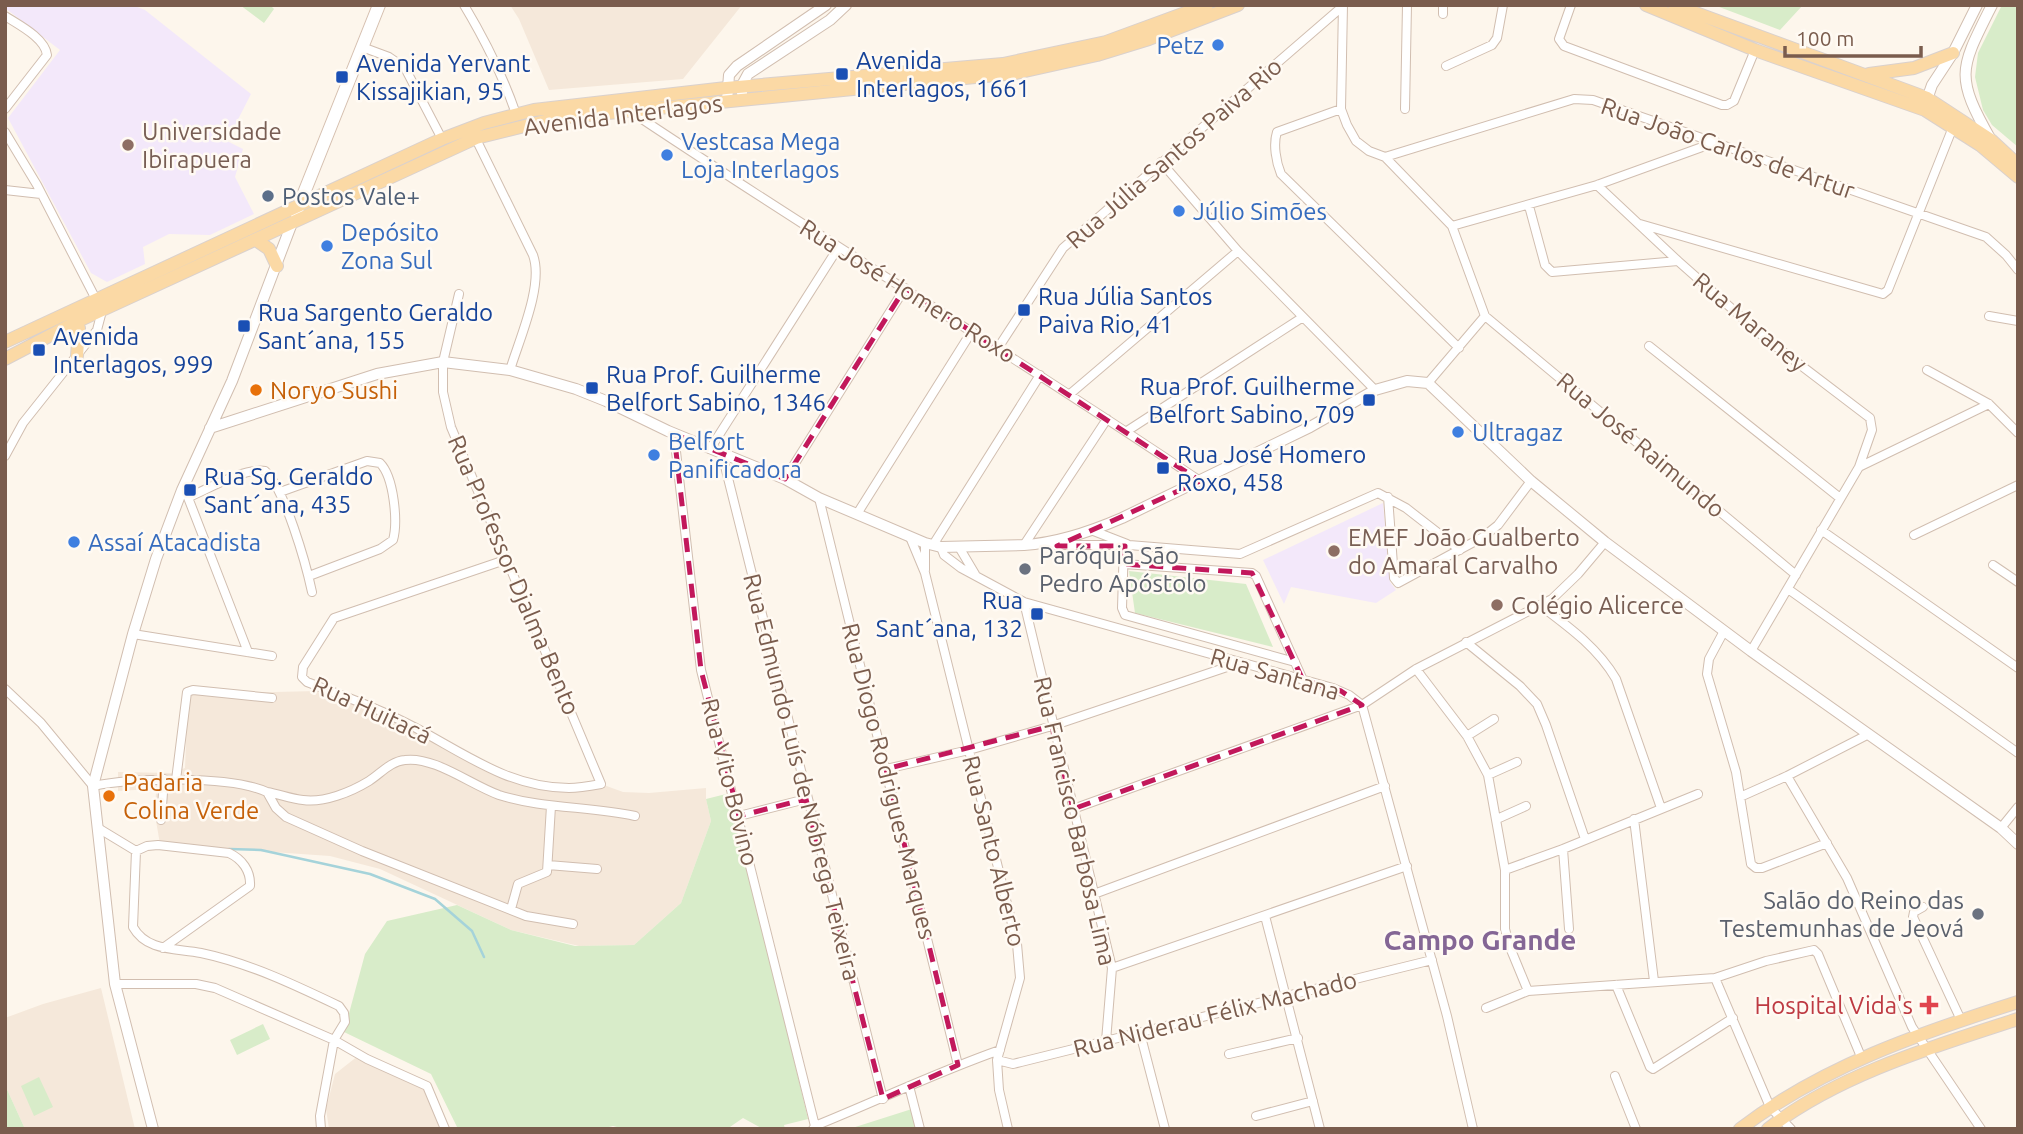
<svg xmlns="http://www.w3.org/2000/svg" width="2023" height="1134" viewBox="0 0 2023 1134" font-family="Ubuntu,sans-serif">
<rect width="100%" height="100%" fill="#fdf6ec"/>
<path fill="#f5e8da" d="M510,5H742L683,79L549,90L519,19Z
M317,691L415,728L468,758L542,785L601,784L623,792L649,793L706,788V799L711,821L681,903L634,945L579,946L511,930L380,869L330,856L160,844L155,815L156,791L152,789L118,791V772L171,773L185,768L188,694Z
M101,988L135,1129H25L5,1085V1018L43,1004Z
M363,1052L430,1084L449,1129H329L326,1109L335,1074Z"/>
<path fill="#f3e8fa" d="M5,5H132L145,10L251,94L227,141L243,149L235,177L254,214L210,235L169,234L143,247L145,264L107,282L91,273L8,118L60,50L5,8Z
M1383,503L1390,582L1396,590L1376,603L1291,587L1284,604L1263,560Z"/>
<path fill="#d8ecc9" d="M240,5H270L274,9L264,23Z
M1714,5H1803L1780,30Z
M2002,5H2018V147L1992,125L1983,110L1975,77L1978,53Z
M1129,571L1246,584L1273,647L1135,613Z
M730,793L808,1119L784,1125L785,1129H763L743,1118L727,1129H625L613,1126L601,1129H458L431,1074L344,1032L365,954L387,921L457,905L511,930L575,946L634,945L681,903L711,821L706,799Z
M263,1024L270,1039L237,1055L230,1040Z
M39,1077L53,1107L34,1116L21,1086Z
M5,1085L25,1129H5Z
M915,1108L920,1129H849Z"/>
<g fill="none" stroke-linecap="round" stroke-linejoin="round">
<path stroke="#a5d3da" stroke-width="2.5" d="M229,849L261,850L370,874L435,899L472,931L484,957"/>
<defs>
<path id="minor" d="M464,5C485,40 503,76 516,114
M1343,5L1341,109L1347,125L1356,141L1369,151L1385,157L1452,226L1485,316L1428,383
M1571,5L1559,39L1564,46L1722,105H1727L1734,101L1755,50
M1443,14V5
M5,16C19,25 45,38 47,55L5,109
M362,47L389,57L405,68L442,139
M1446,66L1492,45L1497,38L1503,5
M1341,109L1277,132C1273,144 1276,162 1281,174L1459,348
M1405,109L1407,5
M630,111C818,237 1012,354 1200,481
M5,132L37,185L102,311L97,330L23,423L5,456
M474,135L533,255C544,285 519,340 510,370
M1385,157L1574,99L1593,100L1986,237L2006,255L2018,270
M1161,162L1238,251L1375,390
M1597,185L1678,261L1765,338L1870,418L1872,430L1859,467
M5,190L41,194
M1529,206L1545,265L1552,272L1678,261
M1640,224L1883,294L1888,290L1953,127
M1452,226L1597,185L1716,142
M459,294L443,362V392L451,427L601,784C590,786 579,788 569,788C510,788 465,754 416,728C381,709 343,696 307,682L302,677L303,667L334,618L508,559
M1485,316L1796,575
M1989,316L2018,321
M1649,346L1840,498
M998,348L1063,248L1343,6
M1927,370L1989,404L2018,433
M1070,394L1238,251
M1127,431L1303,317
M674,434L701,670L815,1126
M710,449L838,248
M722,454L883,1099
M785,479L905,288
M280,492L367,461L380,463C394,477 398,522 393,540L380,549L309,576
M187,495L248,652
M189,497C208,489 245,467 265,471C285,489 306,564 312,592
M1388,497L1394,578L1398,583L1483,537L1498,525L1531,481
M819,498L958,1065
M857,514L972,331
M1091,530L1127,544
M1821,530L2018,668
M1914,535L2018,485
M910,537L925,573L1017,944L1020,978L997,1060L999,1090L1008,1129
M1124,543L1122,608L1125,615L1295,662
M933,545L1040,375
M1024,545L1107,419
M1049,545H1129L1240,554L1378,493L1406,508L1460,550
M941,547L944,555L961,568L1024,602L1333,688L1349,695L1362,705L1447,1016L1473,1129
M959,547L975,574
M1124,564L1252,573L1256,576L1303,680
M1993,565L2018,582
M925,570V543
M1788,589L2018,753
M1024,602L1112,968L1106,1041
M1541,606C1569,627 1598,648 1616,679L1661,808
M1724,631L1709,659L1707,674L1736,772L1751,864L1756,868H1762L1827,843
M133,634L272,656
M1466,642L1520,686L1537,704L1546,725L1585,839
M1751,651L1859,467L1989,404
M1416,669L1467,736L1488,775L1505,870V929L1509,945L1528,991
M5,689L41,723L93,786C134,778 229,775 267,792L276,808L286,817L362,851L526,916L573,924
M1467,736L1494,719
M886,769L969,750L1052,726L1239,663
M1488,775L1517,762
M1787,776L1847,878L1912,1027L1981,1129
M176,780L187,692L193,690L272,698
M267,792C279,794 291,799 303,800C324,803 351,792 369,781C380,774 391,761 405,760C434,756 471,785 499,795C543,809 590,806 635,816
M1740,797L1787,776L1867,735
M1073,809L1362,705L1416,669L1552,599L1578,574L1605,542
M739,816L806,799
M1497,819L1526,806
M1634,819L1654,981
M161,820L164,779
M98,828L136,851
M2001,828L2018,807
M1563,849L1569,929
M548,865L597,869
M1505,870L1563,849L1698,794
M1094,894L1385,786
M1923,907L1914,912L1913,917L1961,1020
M511,909L518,884L547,872L551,806
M1265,916L1320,1129
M163,948L250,886C251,871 242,859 229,853L158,845L147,846L136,851L133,927C147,952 177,948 201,953C249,963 295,985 339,1006L344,1013L345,1022L334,1040L320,1116L321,1129
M1112,968L1407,866
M1715,978L1770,1107L1791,1129
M115,984H196L215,988L334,1040L367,1059L427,1086L445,1129
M1616,985L1650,1067L1653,1069L1733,1018
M1486,1008L1528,991L1715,978L1766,961L1814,950L1818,954L1862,1059
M1140,1033L1165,1129
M1229,1054L1298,1038
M997,1060L1013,1064L1021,1062L1432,960
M1615,1076L1636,1129
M909,1086L920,1129
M1256,1116L1313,1101
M813,1129L815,1126C877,1101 937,1072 1000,1050"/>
<path id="tertiary" d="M742,93L741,87L748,74L830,20L846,5
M727,101L729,75L737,66L826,5
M1925,105L1932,85L1953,53L1977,5
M1991,140C1954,75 1960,69 1992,5
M210,428L377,374L443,362L510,370L576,389L606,401L668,431L785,479L819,498L925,543L941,547L1024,545C1057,543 1092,531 1122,518L1310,427L1375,390L1407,381L1428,383L1531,481L1605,542L1751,651L2001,828L2018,844
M153,1129L115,984L93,786L133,634L156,559L182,490L232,381L292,223"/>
<path id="secondary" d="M296,213L379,5"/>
<path id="primary" d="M1646,5L1755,50L1925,110L1980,145L2018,177
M1674,5L1927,98L1991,140L2018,165
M1869,74L1914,68L1953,53
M256,240L269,249L277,266
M72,317L79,328L77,356
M5,342L442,139L484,123L534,110L726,88L1003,64L1106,42L1207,5
M5,359L76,322L476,138L557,118L1016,73L1097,55L1149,39L1238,5
M1740,1129C1823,1066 1920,1033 2018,1002
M1768,1129C1837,1075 1935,1046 2018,1019"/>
</defs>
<use href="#minor" stroke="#d1beb0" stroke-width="10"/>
<use href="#tertiary" stroke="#d1beb0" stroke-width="12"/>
<use href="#secondary" stroke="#d6c0b0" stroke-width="14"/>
<use href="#primary" stroke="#dad1cd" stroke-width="14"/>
<use href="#minor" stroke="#fff" stroke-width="8"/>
<use href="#tertiary" stroke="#fff" stroke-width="10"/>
<use href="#secondary" stroke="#fff" stroke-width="12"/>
<use href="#primary" stroke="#fbd9a5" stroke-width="12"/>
</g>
<path fill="none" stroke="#c2185b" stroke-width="5" stroke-dasharray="14 9" stroke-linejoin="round" d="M905,288L1200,481L1057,546H1125L1124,564L1252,573L1303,680L1341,691L1362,705L1073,809L1052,726L886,769L958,1065L883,1099L806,799L739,816L701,670L674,434L785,479Z"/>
<g fill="#3f7fe0" stroke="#fffaf3" stroke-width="2.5">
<circle cx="1218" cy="45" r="7"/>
<circle cx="667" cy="155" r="7"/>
<circle cx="1179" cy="211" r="7"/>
<circle cx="327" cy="246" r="7"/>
<circle cx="1458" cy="432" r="7"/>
<circle cx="654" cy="455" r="7"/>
<circle cx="74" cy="542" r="7"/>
</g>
<g fill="#1a4fb4" stroke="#fffaf3" stroke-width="2.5">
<rect x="835" y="67" width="14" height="14" rx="3.5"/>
<rect x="335" y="70" width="14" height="14" rx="3.5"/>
<rect x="1017" y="303" width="14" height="14" rx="3.5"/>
<rect x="237" y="319" width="14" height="14" rx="3.5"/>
<rect x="32" y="343" width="14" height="14" rx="3.5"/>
<rect x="585" y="381" width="14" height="14" rx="3.5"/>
<rect x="1362" y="393" width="14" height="14" rx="3.5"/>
<rect x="1156" y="461" width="14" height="14" rx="3.5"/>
<rect x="183" y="483" width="14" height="14" rx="3.5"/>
<rect x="1030" y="607" width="14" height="14" rx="3.5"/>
</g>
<g fill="#8d6e63" stroke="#fffaf3" stroke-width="2.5">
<circle cx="128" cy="145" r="7"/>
<circle cx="1334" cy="551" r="7"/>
<circle cx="1497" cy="605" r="7"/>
</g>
<circle fill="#5c6f8a" stroke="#fffaf3" stroke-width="2.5" cx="268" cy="196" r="7"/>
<g fill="#e8710a" stroke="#fffaf3" stroke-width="2.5">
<circle cx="256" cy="390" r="7"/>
<circle cx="109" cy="796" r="7"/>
</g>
<g fill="#6b7280" stroke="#fffaf3" stroke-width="2.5">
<circle cx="1025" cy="569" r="7"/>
<circle cx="1978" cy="914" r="7"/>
</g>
<path fill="#e0444e" stroke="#fffaf3" stroke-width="2.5" d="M1925.5 994.5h7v7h7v7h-7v7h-7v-7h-7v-7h7z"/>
<g text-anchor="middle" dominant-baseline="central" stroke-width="5" stroke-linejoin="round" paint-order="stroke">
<g font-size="24" fill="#366cbe" stroke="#fffaf3" text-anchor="start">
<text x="1204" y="45" text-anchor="end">Petz</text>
<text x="681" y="141">Vestcasa Mega<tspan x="681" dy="28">Loja Interlagos</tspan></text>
<text x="1193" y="211">Júlio Simões</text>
<text x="341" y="232">Depósito<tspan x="341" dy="28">Zona Sul</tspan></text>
<text x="1472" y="432">Ultragaz</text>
<text x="668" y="441">Belfort<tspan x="668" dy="28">Panificadora</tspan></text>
<text x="88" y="542">Assaí Atacadista</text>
</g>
<g font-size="24" fill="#164399" stroke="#fffaf3" text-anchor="start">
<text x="856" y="60">Avenida<tspan x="856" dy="28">Interlagos, 1661</tspan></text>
<text x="356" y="63">Avenida Yervant<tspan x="356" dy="28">Kissajikian, 95</tspan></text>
<text x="1038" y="296">Rua Júlia Santos<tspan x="1038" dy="28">Paiva Rio, 41</tspan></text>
<text x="258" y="312">Rua Sargento Geraldo<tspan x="258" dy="28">Sant´ana, 155</tspan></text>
<text x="53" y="336">Avenida<tspan x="53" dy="28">Interlagos, 999</tspan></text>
<text x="606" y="374">Rua Prof. Guilherme<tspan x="606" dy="28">Belfort Sabino, 1346</tspan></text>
<text x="1355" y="386" text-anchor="end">Rua Prof. Guilherme<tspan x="1355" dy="28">Belfort Sabino, 709</tspan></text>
<text x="1177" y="454">Rua José Homero<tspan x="1177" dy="28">Roxo, 458</tspan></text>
<text x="204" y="476">Rua Sg. Geraldo<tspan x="204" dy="28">Sant´ana, 435</tspan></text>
<text x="1023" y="600" text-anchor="end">Rua<tspan x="1023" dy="28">Sant´ana, 132</tspan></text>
</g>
<g font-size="24" fill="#7a5c4d" stroke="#fffaf3">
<text transform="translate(623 115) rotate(-7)">Avenida Interlagos</text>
<text transform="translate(1728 148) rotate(19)">Rua João Carlos de Artur</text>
<text transform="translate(1174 153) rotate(-41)">Rua Júlia Santos Paiva Rio</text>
<text transform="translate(908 291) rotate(32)">Rua José Homero Roxo</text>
<text transform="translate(1750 322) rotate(40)">Rua Maraney</text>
<text transform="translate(1641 445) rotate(40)">Rua José Raimundo</text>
<text transform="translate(514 575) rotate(67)">Rua Professor Djalma Bento</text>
<text transform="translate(1275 674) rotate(16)">Rua Santana</text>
<text transform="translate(372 710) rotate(25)">Rua Huitacá</text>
<text transform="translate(802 777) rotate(76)">Rua Edmundo Luís de Nóbrega Teixeira</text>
<text transform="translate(889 781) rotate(76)">Rua Diogo Rodrigues Marques</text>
<text transform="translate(730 782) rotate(76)">Rua Vito Bovino</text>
<text transform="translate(1075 821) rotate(77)">Rua Francisco Barbosa Lima</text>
<text transform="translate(994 851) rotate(76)">Rua Santo Alberto</text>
<text transform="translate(1215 1014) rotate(-14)">Rua Niderau Félix Machado</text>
</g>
<g font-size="24" fill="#785e54" stroke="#fffaf3" text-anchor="start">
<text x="142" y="131">Universidade<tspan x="142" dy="28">Ibirapuera</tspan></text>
<text x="1348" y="537">EMEF João Gualberto<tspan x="1348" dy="28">do Amaral Carvalho</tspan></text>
<text x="1511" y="605">Colégio Alicerce</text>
</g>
<g font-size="24" fill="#4e5e75" stroke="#fffaf3" text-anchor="start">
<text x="282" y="196">Postos Vale+</text>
</g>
<g font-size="24" fill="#c56008" stroke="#fffaf3" text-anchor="start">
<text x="270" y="390">Noryo Sushi</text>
<text x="123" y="782">Padaria<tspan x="123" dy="28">Colina Verde</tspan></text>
</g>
<g font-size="24" fill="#5b616d" stroke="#fffaf3" text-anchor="start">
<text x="1039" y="555">Paróquia São<tspan x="1039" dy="28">Pedro Apóstolo</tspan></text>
<text x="1964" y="900" text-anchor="end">Salão do Reino das<tspan x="1964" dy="28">Testemunhas de Jeová</tspan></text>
</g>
<g font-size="24" fill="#be3a42" stroke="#fffaf3" text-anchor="end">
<text x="1913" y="1005">Hospital Vida's</text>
</g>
<g font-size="28" font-weight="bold" fill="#846695" stroke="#fffaf3">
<text x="1480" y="939">Campo Grande</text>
</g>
</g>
<rect width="2023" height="1134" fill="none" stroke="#7a5c4d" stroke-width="14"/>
<path d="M1785 46v10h136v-10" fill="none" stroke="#7a5c4d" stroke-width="3.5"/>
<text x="1796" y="46" font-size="21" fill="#7a5c4d" stroke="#fffaf3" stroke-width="5" paint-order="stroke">100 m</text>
</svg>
